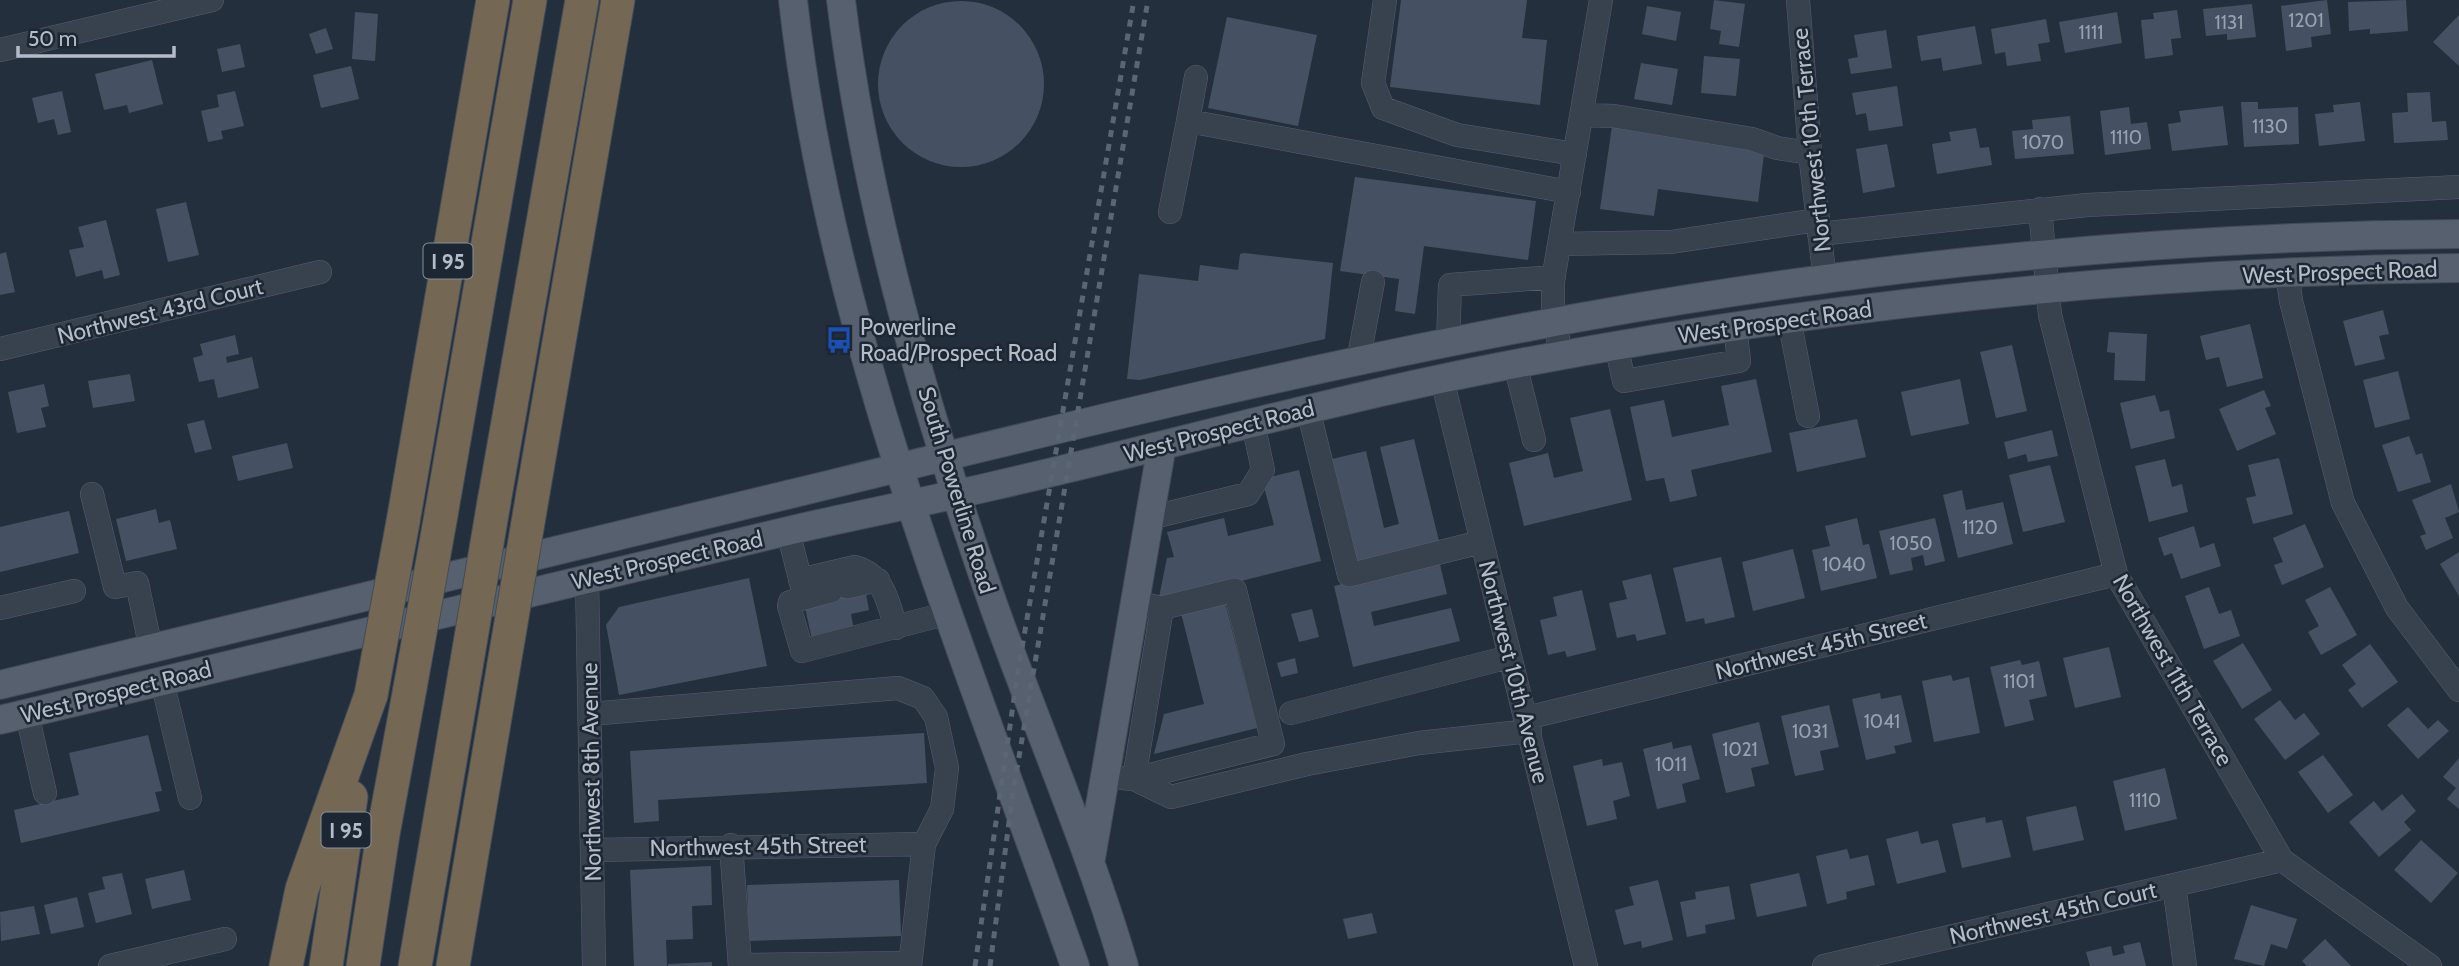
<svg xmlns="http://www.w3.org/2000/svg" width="2459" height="966" viewBox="0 0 2459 966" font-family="Cabin,sans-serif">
<rect width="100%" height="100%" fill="#242f3e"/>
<path fill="#455162" d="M1401,0H1527L1522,38L1547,40L1540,105L1390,87Z
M1714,0L1745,4L1739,47L1719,44L1721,31L1710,29Z
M2327,0L2331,34L2311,37L2312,47L2286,51L2281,6Z
M2406,0L2408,31L2370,34V29L2349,31L2348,2Z
M878 84a83 83 0 1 1 166 0a83 83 0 1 1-166 0Z
M2252,4L2256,37L2227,40V34L2206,36L2203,9Z
M1647,6L1681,12L1676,41L1642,34Z
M2177,10L2181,38L2171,39L2173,55L2145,59L2141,20L2154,19L2153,13Z
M355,12L378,14L375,61L352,59Z
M2117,12L2122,43L2065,53L2059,22Z
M2459,15V66L2433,42Z
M1227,17L1317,35L1298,126L1208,108Z
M2046,19L2050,42L2038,44L2041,61L2007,66L2005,52L1995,54L1991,29Z
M1975,26L1982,64L1943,71L1941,58L1921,61L1917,36Z
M326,28L333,49L316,54L309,34Z
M1886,30L1892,68L1851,74L1848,59L1858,57L1854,35Z
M240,44L245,67L222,72L217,49Z
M1704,56L1740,59L1736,96L1701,93Z
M152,60L163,104L129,113L127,105L104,110L95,74Z
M1641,63L1678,69L1672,105L1634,99Z
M351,66L359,99L321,108L313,75Z
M1897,86L1903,126L1869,131L1866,113L1856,115L1852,93Z
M62,91L71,132L58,135L54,119L38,123L32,98Z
M235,91L244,126L221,131L223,139L208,142L201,111L219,107L217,95Z
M2430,92L2432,122L2446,121L2448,140L2394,143L2392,113L2408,112L2407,93Z
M2241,102H2258V109L2298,107L2299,144L2244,147Z
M2360,102L2365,141L2319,146L2315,114L2334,112L2333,105Z
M2223,106L2228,145L2172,151L2168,124L2181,122L2179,111Z
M2129,107L2131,124L2147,122L2151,149L2105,155L2100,111Z
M2070,116L2074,154L2015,159L2012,131L2033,129L2032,120Z
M1612,126L1765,146L1758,202L1658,189L1654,216L1600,209Z
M1976,128L1980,148L1989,147L1992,165L1937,174L1932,144L1951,141L1949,132Z
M1887,144L1895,187L1863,193L1856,149Z
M1355,177L1536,201L1528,260L1424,246L1415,314L1395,311L1399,279L1340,271Z
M186,202L199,255L168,262L156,209Z
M106,220L120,275L104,279L102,270L76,277L69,250L84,247L78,227Z
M6,252L15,292L0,295V254Z
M1244,253L1333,263L1325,339L1140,380L1127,379L1139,274L1198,281L1200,265L1238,270L1240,254Z
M2383,310L2389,334L2379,336L2385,359L2355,366L2343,321Z
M2250,324L2263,378L2227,387L2219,357L2206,360L2200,336Z
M2109,332L2147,334L2145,381L2114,380L2115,353L2107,352Z
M235,335L239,354L226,357L227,363L252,357L259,388L218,398L214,379L199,382L193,358L203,355L200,344Z
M2012,345L2027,411L1996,418L1980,352Z
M2398,371L2410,419L2375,428L2363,380Z
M130,374L135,401L93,408L88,381Z
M1756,379L1772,452L1691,470L1697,496L1670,502L1664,478L1646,481L1630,407L1664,400L1672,437L1729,425L1721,386Z
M1960,379L1969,424L1911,436L1901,392Z
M44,384L49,406L41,408L46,427L17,433L8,392Z
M2264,390L2271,406L2265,408L2276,434L2237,451L2219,409Z
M2155,395L2160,412L2169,410L2175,438L2131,449L2120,403Z
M1610,409L1632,500L1524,526L1509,463L1548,453L1554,478L1583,471L1570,418Z
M1857,419L1866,457L1797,472L1789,433Z
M204,420L212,449L195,453L187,424Z
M2052,430L2058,456L2028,462L2026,454L2008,459L2004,442Z
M2409,436L2416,455L2422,453L2431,482L2398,492L2382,445Z
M1414,439L1440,545L1358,565L1332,459L1366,451L1384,528L1399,524L1380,447Z
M287,443L293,468L238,481L232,456Z
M2279,458L2293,514L2253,524L2246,498L2256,496L2248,465Z
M2165,459L2172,487L2182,484L2188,512L2149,522L2135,466Z
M2050,465L2065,522L2023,532L2009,475Z
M1299,470L1321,561L1158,602L1167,558L1174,557L1167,532L1224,518L1228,536L1274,525L1262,479Z
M2451,484L2459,512L2445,518L2453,538L2426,550L2420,536L2426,534L2412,500Z
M1962,490L1966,510L2003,502L2013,544L1958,558L1943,495Z
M156,509L159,523L170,520L177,549L126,561L116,519Z
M69,511L79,553L0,572V527Z
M1857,518L1863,545L1869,544L1877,578L1821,591L1812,550L1830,546L1825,526Z
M1935,518L1945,561L1925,566L1923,555L1911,558L1913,570L1890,575L1879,531Z
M2305,524L2324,567L2282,585L2274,565L2283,562L2273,538Z
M2194,526L2200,548L2214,543L2221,566L2181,579L2172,553L2164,556L2158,538Z
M1793,549L1805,598L1753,611L1742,562Z
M2459,552V596L2440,564Z
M1721,557L1735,617L1705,624L1704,618L1686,622L1673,568Z
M1439,560L1447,594L1371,612L1374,626L1451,608L1460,641L1353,667L1334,586Z
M1651,574L1666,634L1637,641L1635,634L1617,638L1609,603L1627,599L1622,581Z
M749,578L767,666L619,695L606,625L619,607Z
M829,583L866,594L869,610L851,614L854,630L812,639L805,608Z
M2209,587L2219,614L2231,610L2240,636L2204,649L2185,596Z
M2330,587L2357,635L2321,655L2308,632L2319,626L2305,600Z
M1582,590L1596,650L1567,657L1565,651L1548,655L1540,620L1557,616L1553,597Z
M1225,602L1257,728L1154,754L1164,714L1204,704L1181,613Z
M1312,609L1319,637L1299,642L1291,614Z
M2243,643L2272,690L2242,709L2213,661Z
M2370,644L2398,682L2362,708L2348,690L2356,684L2342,665Z
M2109,647L2121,697L2075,708L2063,658Z
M1295,658L1298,673L1281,677L1277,663Z
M2020,660L2022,665L2039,661L2047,696L2029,700L2034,720L2005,727L1990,667Z
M1951,675L1953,681L1969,677L1980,733L1934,742L1922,681Z
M1880,693L1881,699L1901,695L1912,742L1894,746L1896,753L1866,760L1852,699Z
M2280,700L2295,720L2304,713L2320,734L2285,760L2254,719Z
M1829,705L1839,747L1820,751L1824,770L1795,776L1781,716Z
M2408,707L2428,729L2438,720L2449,731L2418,759L2387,725Z
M1759,722L1769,764L1751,768L1755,786L1726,793L1712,734Z
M924,733L927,783L658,800L659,821L634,823L630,751Z
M148,735L162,791L155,792L160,811L21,843L14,810L79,795L69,753Z
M1672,742L1673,749L1691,745L1700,779L1682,784L1686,802L1657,809L1643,749Z
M2323,755L2353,795L2328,813L2298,772Z
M2459,758V809L2447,799L2456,788L2443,777Z
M1602,759L1603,766L1622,762L1630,796L1613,801L1617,819L1587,826L1573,766Z
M2165,768L2177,819L2125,831L2113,781Z
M2402,794L2416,811L2404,822L2411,830L2379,857L2349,822L2374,801L2382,811Z
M2076,806L2084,840L2033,851L2026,817Z
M1985,817L1986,823L2002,820L2011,857L1962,868L1952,824Z
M1918,831L1921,844L1938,840L1946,872L1897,884L1886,839Z
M2421,840L2458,873L2431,903L2394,870Z
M1847,849L1850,859L1868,855L1875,885L1846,892L1847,899L1827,904L1816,856Z
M711,866L712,905L692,906L693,939L666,940L667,966H634L630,870Z
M184,870L191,900L152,909L145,879Z
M122,873L132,914L96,923L88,893L105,889L102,877Z
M1799,873L1807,906L1757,917L1750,884Z
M899,880L901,936L749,941L747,885Z
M1658,880L1673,940L1642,948L1641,941L1624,945L1615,910L1634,905L1629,887Z
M1729,886L1735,919L1705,925L1706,933L1687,937L1680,902L1696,899L1695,892Z
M77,897L84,927L51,934L44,905Z
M2251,905L2297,919L2287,949L2271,944L2264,966L2234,959Z
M34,906L40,934L1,941L0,912Z
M1372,913L1377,933L1348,939L1343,919Z
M2325,939L2351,966H2307L2302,961Z
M2140,942L2146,966H2090L2086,952L2111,946L2113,956L2125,953L2123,946Z
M712,962V966H668V964Z"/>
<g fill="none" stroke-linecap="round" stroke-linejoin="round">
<defs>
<path id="minor" d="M1385,0L1373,83L1383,108L1457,135L1575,154
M1798,0L1810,153L1825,280
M0,50L212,0
M1196,77L1188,121L1569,192
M1582,115L1614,116L1752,139L1777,148L1810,153
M2040,209L2050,315L2116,574L2282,860L2430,966
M1170,212L1188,121
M1819,234L2087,205L2459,187
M1559,244L1671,242L1817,220
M2287,272L2291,301L2343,503L2397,608L2459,690
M1789,319L1808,416
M1448,343L1450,285L1554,277
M1616,345L1624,381L1739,361L1735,327
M0,349L320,272
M1561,355L1553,311V280L1601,0
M1358,362L1373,282
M1515,364L1534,440
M1442,379L1586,966
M1308,409L1349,575L1481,542
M92,494L115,587L137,583L151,649
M1149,518L1248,494L1263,470L1253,423
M788,531L805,598L790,602L789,606L802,651L949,613
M587,578L594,966
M800,580L855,567C884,575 888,602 896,628
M847,587L878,580
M805,598L831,591
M0,608L74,591
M162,681L190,798
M1291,713L1509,657
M27,714L45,793
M590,714L898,688L923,698L936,717L947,768L942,809L924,844L910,966
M1526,718L2116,574
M1122,778L1134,779L1162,608L1148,605
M1134,779L1171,797L1307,764L1419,743L1530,731
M1134,779L1273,744L1235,590L1162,608
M731,845L740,966
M592,850L924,844
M2174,885L2185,966
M740,965L910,963
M110,966L225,939
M1824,966L2282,860"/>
<path id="major" d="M793,0C830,335 964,651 1075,966
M841,0C866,205 925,409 993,604C1036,725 1088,843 1124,966
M0,685C278,619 555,551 832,484C1081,423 1330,362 1582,317C1871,265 2166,236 2459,234
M0,720C265,657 530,591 796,529C862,514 928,501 993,486C1169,446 1343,396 1520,363C1830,304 2144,271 2459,268
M1091,858L1162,445"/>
<path id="highway" d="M533,493L618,0
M494,502L582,0
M441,515L530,0
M403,522L493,0
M286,966L302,889L371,695
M326,966L351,797
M363,966L383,834L410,688
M415,966L465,673
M453,966L504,664"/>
</defs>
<use href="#minor" stroke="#565f6c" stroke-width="24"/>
<use href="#major" stroke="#414a57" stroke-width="30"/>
<use href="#highway" stroke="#434c59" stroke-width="35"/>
<use href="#minor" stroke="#38414e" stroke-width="23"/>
<use href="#major" stroke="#56606e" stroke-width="28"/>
<use href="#highway" stroke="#746855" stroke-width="33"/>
<path stroke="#5a6575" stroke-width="5" stroke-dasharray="7 7" stroke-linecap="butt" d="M975,966L1018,671L1134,0
M990,966L1013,792L1148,0"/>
<defs>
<path id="highway-bridge" d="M504,664L533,493
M465,673L494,502
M410,688L441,515
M371,695L403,522"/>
</defs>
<use href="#highway-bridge" stroke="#434c59" stroke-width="35" stroke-linecap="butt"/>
<use href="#highway-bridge" stroke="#746855" stroke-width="33"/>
</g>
<defs>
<symbol id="bus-bare" viewBox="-9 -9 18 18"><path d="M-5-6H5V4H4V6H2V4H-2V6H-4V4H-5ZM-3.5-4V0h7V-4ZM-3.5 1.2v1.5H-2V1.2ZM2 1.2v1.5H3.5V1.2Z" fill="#1a4fb4" stroke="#1d2633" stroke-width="2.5" paint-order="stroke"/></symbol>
</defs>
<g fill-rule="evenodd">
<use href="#bus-bare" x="820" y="321" width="38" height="38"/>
</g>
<g text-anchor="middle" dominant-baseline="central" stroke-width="5" stroke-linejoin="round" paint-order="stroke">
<g font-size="19" fill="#98a1af">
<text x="2306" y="20">1201</text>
<text x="2229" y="22">1131</text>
<text x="2091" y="32">1111</text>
<text x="2270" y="126">1130</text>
<text x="2126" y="137">1110</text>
<text x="2043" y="142">1070</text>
<text x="1980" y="527">1120</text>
<text x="1911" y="543">1050</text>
<text x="1844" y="564">1040</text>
<text x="2019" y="681">1101</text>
<text x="1882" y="721">1041</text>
<text x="1810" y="731">1031</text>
<text x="1740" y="749">1021</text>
<text x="1671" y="764">1011</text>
<text x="2145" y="800">1110</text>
</g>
<g fill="#1d2633" stroke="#878f9c" stroke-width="2">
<rect x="423.5" y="243.5" width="49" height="35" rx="5"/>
<rect x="321.5" y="812.5" width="49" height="35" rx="5"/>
</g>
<g font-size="21" font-weight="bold" fill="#b4bcc9">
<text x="448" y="261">I 95</text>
<text x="346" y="830">I 95</text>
</g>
<g font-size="23" fill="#b4bcc9" stroke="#1d2633">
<text transform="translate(1811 140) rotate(-96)">Northwest 10th Terrace</text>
<text transform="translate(2340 272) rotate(-2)">West Prospect Road</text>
<text transform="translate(160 311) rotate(-14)">Northwest 43rd Court</text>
<text transform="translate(1775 322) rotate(-8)">West Prospect Road</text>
<text transform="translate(1219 431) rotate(-14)">West Prospect Road</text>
<text transform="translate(957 490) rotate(73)">South Powerline Road</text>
<text transform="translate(667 560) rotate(-13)">West Prospect Road</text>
<text transform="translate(1821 646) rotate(-14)">Northwest 45th Street</text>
<text transform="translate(2173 670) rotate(60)">Northwest 11th Terrace</text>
<text transform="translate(1514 672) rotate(76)">Northwest 10th Avenue</text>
<text transform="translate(116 692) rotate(-14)">West Prospect Road</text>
<text transform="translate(591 772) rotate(-91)">Northwest 8th Avenue</text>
<text transform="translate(758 846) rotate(-1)">Northwest 45th Street</text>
<text transform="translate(2053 913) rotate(-13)">Northwest 45th Court</text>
</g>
<g font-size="23" fill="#b4bcc9" stroke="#1d2633" text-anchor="start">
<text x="860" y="327">Powerline<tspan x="860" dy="26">Road/Prospect Road</tspan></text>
</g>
</g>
<path d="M18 46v10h156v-10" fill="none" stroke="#b4bcc9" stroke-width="3.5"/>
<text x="28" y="46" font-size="21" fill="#b4bcc9" stroke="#1d2633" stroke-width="5" paint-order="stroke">50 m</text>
</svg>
